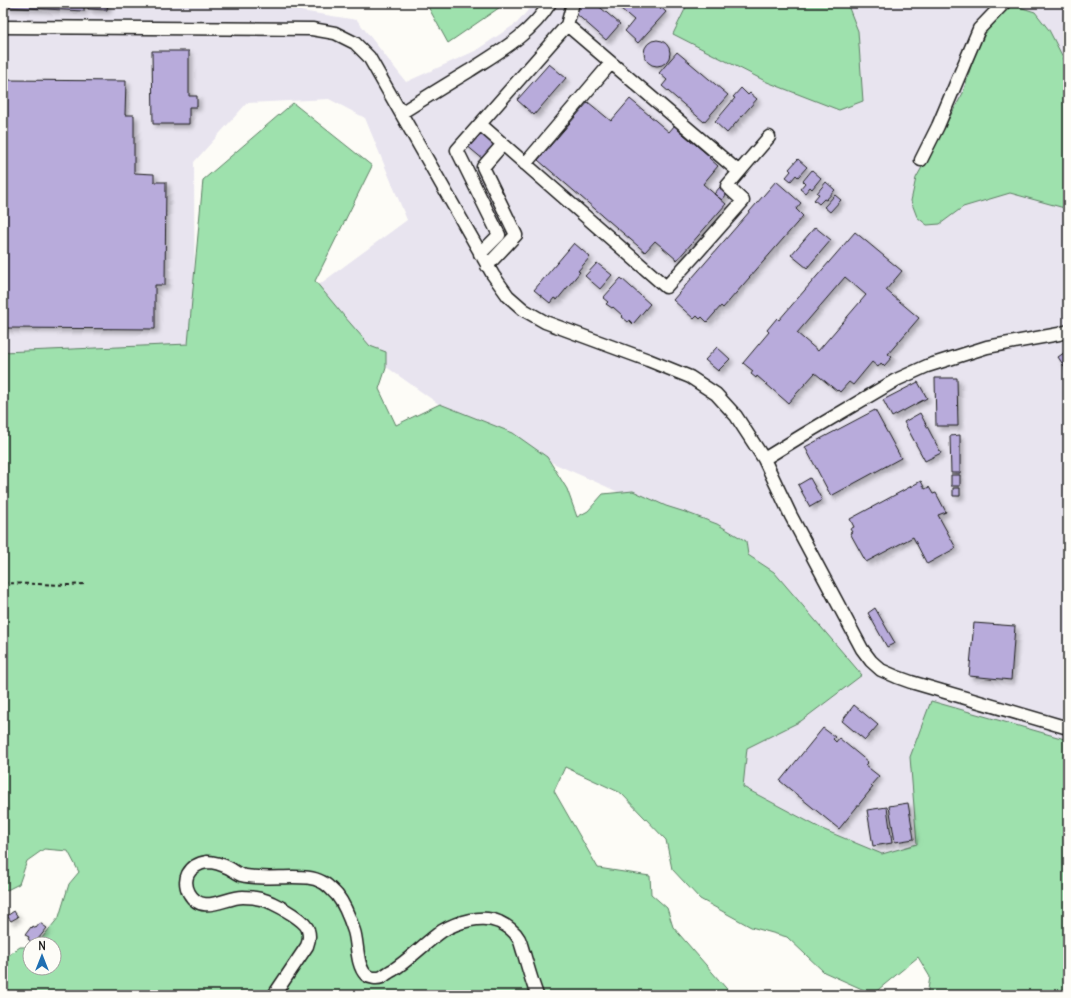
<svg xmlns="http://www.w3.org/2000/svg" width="1071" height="998" viewBox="0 0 1071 998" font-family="Delius,sans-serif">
<defs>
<filter id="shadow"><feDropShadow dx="3.5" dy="3.5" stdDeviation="2" flood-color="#0004"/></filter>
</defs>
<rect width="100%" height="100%" fill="#fdfcf7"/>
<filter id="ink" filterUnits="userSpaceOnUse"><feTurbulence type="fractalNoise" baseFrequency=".025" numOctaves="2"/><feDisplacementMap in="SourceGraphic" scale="8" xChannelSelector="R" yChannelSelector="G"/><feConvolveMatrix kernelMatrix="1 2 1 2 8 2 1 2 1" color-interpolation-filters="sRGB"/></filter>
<g filter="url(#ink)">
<path fill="#e8e4ef" d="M3,3H300L301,11L357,20L406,82L475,51L517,23L534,3H1068V751L927,847L877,864L732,795L713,537L605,486L471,427L378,361L309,292L407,220L365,118L329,99L247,103L194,162L195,356L3,362Z"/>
<path fill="#9ee1ad" stroke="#5d7e64" d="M426,3H506L448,43Z
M688,3H847L858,31L863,101L839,110L767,82L673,34Z
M1010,4L1035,12L1049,30L1068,67V209L1010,193L963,207L940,224L927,225L917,217L911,201L916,178L963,93L974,56L990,24Z
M293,103L372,166L315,281L344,316L370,346L386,352V368L379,389L396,425L440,404L513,433L547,457L567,489L577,517L588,511L603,494L633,491L666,506L685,512L717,524L746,541L748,555L774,572L862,675L801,721L747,748L743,787L822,829L882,854L917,844L910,757L931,701L1068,740V995H927L930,977L918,957L873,994L824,972L787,937L751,927L700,899L672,869L666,840L621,793L565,767L554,791L598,868L650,876L651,894L667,908L673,927L732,995H3V961L6,957L20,947H30V968H54V944H37L59,917L69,884L79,872L68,851L44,849L27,861L19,884L3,892V352L188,344L203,180Z"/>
<path fill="#b8abdb" stroke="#1c1c1c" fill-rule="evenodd" filter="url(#shadow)" d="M6,3H84V11L6,7Z
M88,3H108L107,10L88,9Z
M582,3H595L620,24L606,40L574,12Z
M614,3H656L666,12L638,43L625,31L634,20Z
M644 53a13 13 0 1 1 26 0a13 13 0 1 1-26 0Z
M152,51H189V96H197V107H189V124H153Z
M677,52L728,95L704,122L662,86L667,80L659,73Z
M549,64L566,78L534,115L517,100Z
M6,80L126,81L125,115H134V173L154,174V182H166L165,285H155V329L4,328L3,114H6Z
M741,88L748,95L750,93L757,99L727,133L715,122L735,98L733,97Z
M630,99L669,132L675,125L678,128L677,129L708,155L709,154L711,156L709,158L718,166L703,184L726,204L677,260L655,241L645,252L538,160L588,102L611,121Z
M478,131L496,146L484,160L466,145Z
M798,159L807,167L798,177L796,175L791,181L786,177L791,171L789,169Z
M812,170L821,178L812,189L810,187L805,193L800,189L805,183L803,181Z
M776,181L801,203L796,209L803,216L723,308L721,306L707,322L702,317L700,319L697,316L694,319L673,300Z
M826,182L835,190L826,200L824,199L819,204L814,200L819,194L817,193Z
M720,187L727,194L722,200L714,194Z
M835,195L841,200L830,212L824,207Z
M815,227L831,240L807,268L791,255Z
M855,232L902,271L886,290L919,318L888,354L892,357L884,366L881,363L878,367L872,362L853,385L849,382L840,392L838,390L837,391L815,373L788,403L757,376L756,378L751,374L753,371L743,363L769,332L767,330L777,318L779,320ZM845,277L866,295L818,351L797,333Z
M574,243L590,257L578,271L580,272L557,300L554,298L550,303L534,290Z
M597,263L612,275L600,289L585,276Z
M621,278L650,304L633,324L629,320L628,322L622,317L623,316L613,307L612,308L606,304L608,302L603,298Z
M717,347L730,359L718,371L705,360Z
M1068,350V372L1058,357Z
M935,378H957L958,426H936Z
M918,382L927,398L892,417L883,400Z
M875,410L901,458L831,496L805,447Z
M920,413L941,453L925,461L904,422Z
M960,435V473H951L950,436Z
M951,475H960V486H951Z
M810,478L822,500L810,507L798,485Z
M921,481L925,489L929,487L933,494L936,493L946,512L938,515L956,548L927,564L913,537L866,562L850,533L852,532L850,529L854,527L850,519Z
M953,488H960V496H953Z
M875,608L895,643L887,647L868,613Z
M974,623L1015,626L1011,680L969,676Z
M854,705L878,725L865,740L842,721Z
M823,728L835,737L833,739L836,742L839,738L868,762L865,765L879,776L871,785L873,787L839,829L780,781Z
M908,803L914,839L895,842L889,806Z
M887,807L892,843L873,846L867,810Z
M14,911L18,917L11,921L7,916Z
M40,923L47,928L34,944L28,939L29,937L25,935L31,927L32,928L33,926L36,928Z"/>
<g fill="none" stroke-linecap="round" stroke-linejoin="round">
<defs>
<path id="minor" d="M573,3L567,25L480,124L666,287L697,253L743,201L727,186L769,137
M567,25L739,172
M3,27L312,29L335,33L355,43L369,57L493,275L508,296L524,310L545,322L648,360L690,377L716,394L736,416L764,459L791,516L862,649L871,661L881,670L897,677L911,682L1068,728
M401,113C423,99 446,85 469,71C500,51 530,35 550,3
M480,124L457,150L499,235L480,254
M921,160L938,126L979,29L1004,3
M525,164L611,63
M487,266L516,235L483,167L503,144
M764,459L803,435L896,380L927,366L987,347L1059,334L1068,331
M274,995L307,946C309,941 310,936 308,930C306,921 281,907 272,903C264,899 252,897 243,897C225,897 202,916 189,893C186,887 185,880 188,874C192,867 199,863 207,862C214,862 223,865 229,868C233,870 236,873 241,875C257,879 276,877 293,877C303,877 313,877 322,882C327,884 333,891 337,895C345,905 350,919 354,931C358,943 356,965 366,975C370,978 377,979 382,977C385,975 389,972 393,970C410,959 425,943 442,931C457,922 482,914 499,922C507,926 514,930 519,939C521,943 522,949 524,954C528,968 532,982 537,995"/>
</defs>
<use href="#minor" stroke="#1c1c1c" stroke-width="15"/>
<path stroke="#1c1c1c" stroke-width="2" stroke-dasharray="4 3" stroke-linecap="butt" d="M3,583L68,585L85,584"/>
<use href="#minor" stroke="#fdfcf7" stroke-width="12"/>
</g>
</g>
<rect width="1071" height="998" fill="none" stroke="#fdfcf7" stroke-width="16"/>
<rect x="8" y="8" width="1055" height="982" fill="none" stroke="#1c1c1c" stroke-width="1.5" filter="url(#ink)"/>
<g transform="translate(42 956)"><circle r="19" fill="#fdfcf7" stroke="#a3a29f"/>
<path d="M0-3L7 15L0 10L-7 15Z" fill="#1f6fb2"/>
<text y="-6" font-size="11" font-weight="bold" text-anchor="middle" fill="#1c1c1c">N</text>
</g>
</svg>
